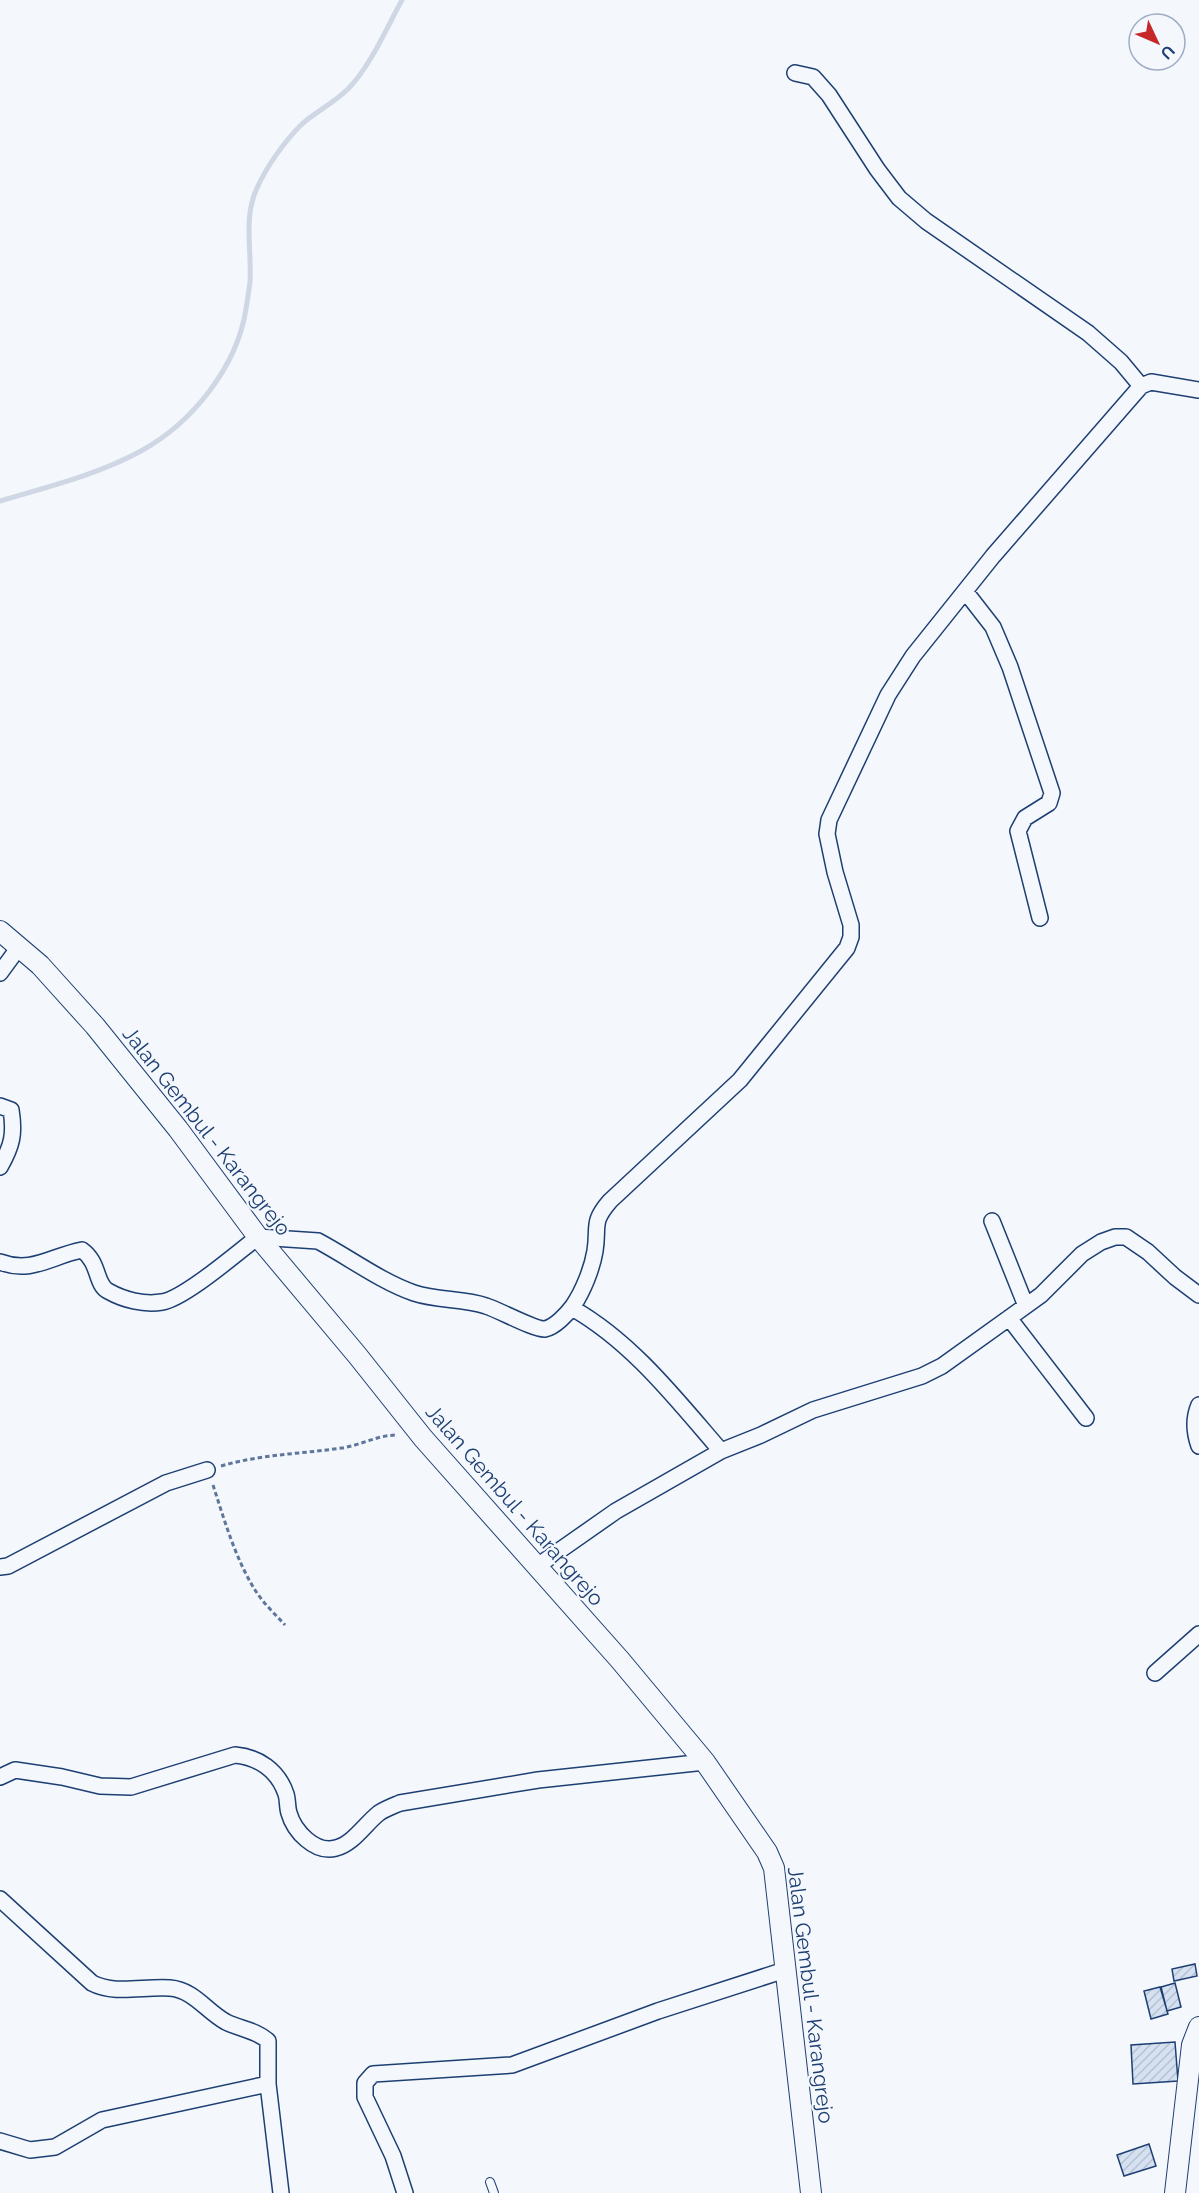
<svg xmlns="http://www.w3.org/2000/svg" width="1199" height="2193" viewBox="0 0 1199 2193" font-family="Raleway,sans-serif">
<defs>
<pattern id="building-hatch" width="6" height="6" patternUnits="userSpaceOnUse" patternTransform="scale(1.5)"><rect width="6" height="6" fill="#d5e0f0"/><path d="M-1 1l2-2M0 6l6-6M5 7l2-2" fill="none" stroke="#b6c1d1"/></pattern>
</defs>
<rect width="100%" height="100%" fill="#f4f7fb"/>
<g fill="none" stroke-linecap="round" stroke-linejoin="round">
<path stroke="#cfd7e4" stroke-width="5" d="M0,501C47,487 97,475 141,451C192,423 237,367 246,309C247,301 249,291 250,282C252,251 243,217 257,188C267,166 284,142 301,125C315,112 334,103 348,89C371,65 386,29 402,0"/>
</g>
<path fill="url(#building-hatch)" stroke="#1d3f73" stroke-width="1.5" d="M1195,1964L1197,1976L1174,1981L1172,1969Z
M1175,1983L1181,2007L1167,2011L1161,1987Z
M1160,1987L1168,2014L1151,2019L1144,1991Z
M1175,2042L1178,2081L1133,2084L1131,2045Z
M1149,2144L1156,2166L1124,2176L1117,2155Z"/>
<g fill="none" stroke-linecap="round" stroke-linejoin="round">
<defs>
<path id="service" d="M490,2182L494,2193"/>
<path id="minor" d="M795,73L813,77L829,95L877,169L899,198L926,221L1088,333L1121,362L1141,386
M965,591L993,627L1010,667L1052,793L1049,803L1025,818L1018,831L1040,918
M0,973L19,947
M0,1106L11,1110C15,1134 12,1146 0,1167
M992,1221L1026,1306
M0,1262C32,1274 51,1256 82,1250C100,1263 95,1284 108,1291C124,1300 144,1305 162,1302C184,1299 238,1252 258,1237L318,1241C350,1258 380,1281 414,1293C438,1301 463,1298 486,1306C499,1310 535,1330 545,1329C555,1327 567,1314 573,1306C583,1291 592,1269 595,1251C599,1226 591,1223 610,1201L740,1080L847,948L851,937V925L835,872L827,834L829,820L888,695L913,656L993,556L1141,386L1151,382L1199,390
M572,1308C632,1342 676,1399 721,1451
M1009,1318L1086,1418
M1199,1405C1193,1419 1194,1432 1199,1446
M0,1567L8,1566L166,1483L207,1470
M536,1567L616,1511L721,1451L761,1435L813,1410L922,1376L942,1366L1041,1295L1082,1254L1101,1242L1115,1237H1126L1148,1252L1175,1277L1199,1295
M1155,1673L1199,1634
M0,1777L15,1770L62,1777L100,1786L131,1787L235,1755C258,1757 278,1770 286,1794C288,1800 287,1807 289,1813C294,1831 315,1854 336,1848C353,1844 365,1824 379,1813C385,1809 393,1806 400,1803L538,1780L705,1762
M0,1899L92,1983C115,1995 144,1986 170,1988C194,1990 206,2011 226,2022C240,2029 256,2030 268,2041V2084L281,2193
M0,2141L30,2150L55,2147L102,2120L268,2084
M405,2193L393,2156L365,2097V2083L373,2074L512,2065L658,2011L785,1970"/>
<path id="tertiary" d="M0,931L40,965L95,1026L178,1129L258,1237L357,1355L423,1438L620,1660L705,1762L767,1852L774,1868L811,2193
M1175,2193L1192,2045L1199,2027"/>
</defs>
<use href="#service" stroke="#1d3f73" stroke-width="10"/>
<use href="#minor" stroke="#1d3f73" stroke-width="18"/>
<use href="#tertiary" stroke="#1d3f73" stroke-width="22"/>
<path stroke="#5e769c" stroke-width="3" stroke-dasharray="4.5 3" stroke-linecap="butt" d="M221,1466C262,1454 301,1454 342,1448C361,1445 378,1435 397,1435
M213,1485C225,1522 236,1561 257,1593C265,1605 276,1615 285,1625"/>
<use href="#service" stroke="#f4f7fb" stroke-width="8"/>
<use href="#minor" stroke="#f4f7fb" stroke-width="15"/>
<use href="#tertiary" stroke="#f4f7fb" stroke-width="20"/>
</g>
<g text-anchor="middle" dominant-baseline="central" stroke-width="4.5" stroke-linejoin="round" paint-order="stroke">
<g font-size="21" fill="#1d3f73" stroke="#f4f7fb">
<text transform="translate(207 1131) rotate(52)">Jalan Gembul - Karangrejo</text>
<text transform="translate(515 1505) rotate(49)">Jalan Gembul - Karangrejo</text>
<text transform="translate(811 1995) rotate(83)">Jalan Gembul - Karangrejo</text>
</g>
</g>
<g transform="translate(1157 42) rotate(134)"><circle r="28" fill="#f4f7fb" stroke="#9eadc5" stroke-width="1.5"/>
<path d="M0-4.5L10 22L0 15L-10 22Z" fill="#c62828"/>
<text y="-9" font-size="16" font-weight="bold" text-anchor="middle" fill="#1d3f73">U</text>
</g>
</svg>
